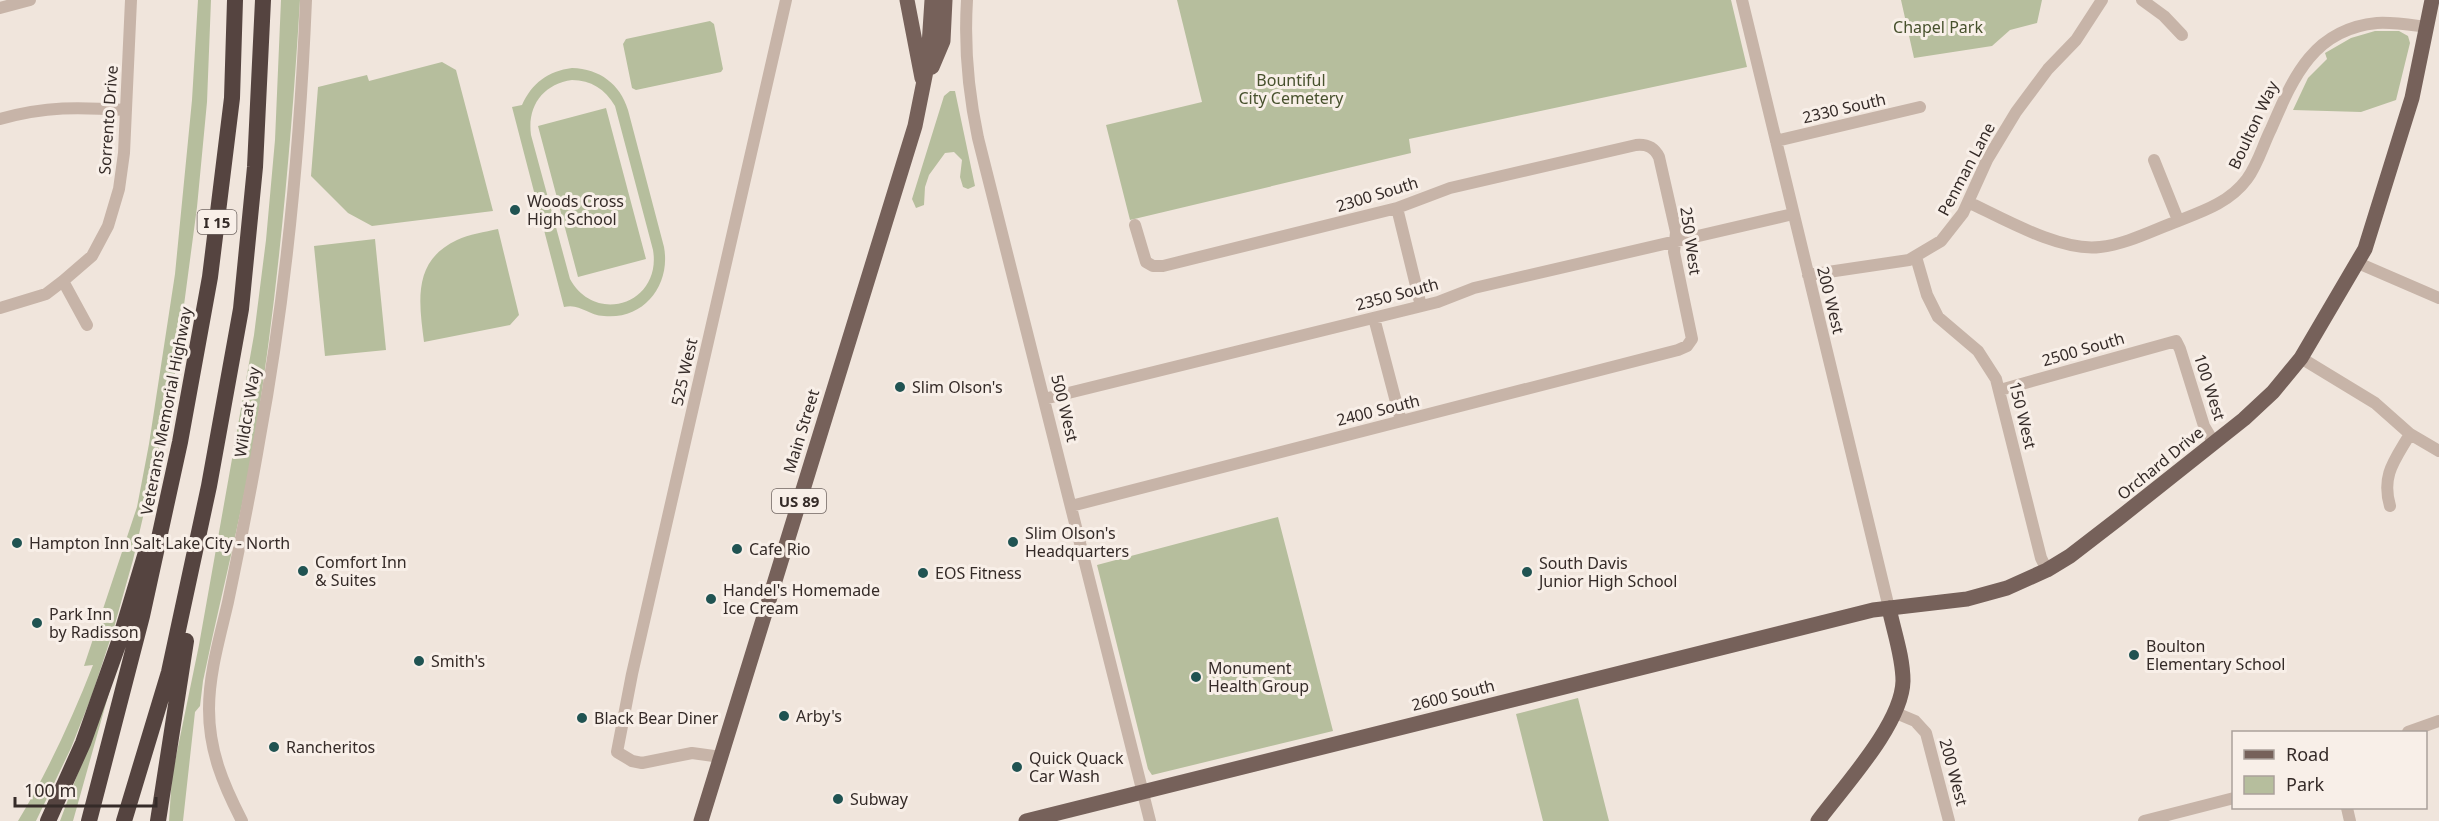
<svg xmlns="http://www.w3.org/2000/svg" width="2439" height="821" viewBox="0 0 2439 821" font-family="'Noto Sans',sans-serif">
<rect width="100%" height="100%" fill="#f0e5dc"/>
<path fill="#b6be9d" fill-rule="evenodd" d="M198,0H211L207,102L197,207L173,388L133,560L113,631L92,695L71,748L36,821H18C48,771 72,719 93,665L84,666L137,507L149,444L175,274L192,100Z
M281,0H300C291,148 278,291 255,437C241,519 220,599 203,681L200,706L195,712L183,821H169L172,776L199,645L254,335L266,240L275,140Z
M1177,0H1731L1747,67L1409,139L1411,153L1130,220L1106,125L1202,102Z
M1901,0H2042L2037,23L2010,30L1992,46L1914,58Z
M710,21L714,24L723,69L721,72L636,90L632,88L623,44L626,39Z
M2375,31H2399L2408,36L2410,43L2396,100L2361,112L2293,110L2308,78L2327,59L2325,53L2351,38Z
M442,62L456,70L493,211L372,226L348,213L311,176L318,87L367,75L369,81Z
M572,68C600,69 620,84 628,110L664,247C671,285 644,320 604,316C587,315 580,303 564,307L512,107L522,105C532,83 548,71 572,68ZM572,80C591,80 605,89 615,106L653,250C662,303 596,326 570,279L531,135C527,106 543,84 572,80Z
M950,91H955L975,186L968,189L963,187L960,177L962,160L954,152L945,153L929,175L925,187L924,205L916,208L912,199L944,96Z
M606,108L646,259L578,277L538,126Z
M498,229L519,315L510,325L424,342C419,302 412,261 457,240C469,234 485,232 498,229Z
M375,239L386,350L325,356L314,246Z
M1278,517L1333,731L1152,775L1148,769L1097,565Z
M112,682L73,821H60Z
M1578,698L1609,821H1543L1516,714Z"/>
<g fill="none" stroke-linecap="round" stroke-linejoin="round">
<path stroke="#c7b4a8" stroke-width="12" d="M967,0C964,48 968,91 978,138L1150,821
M1742,0L1889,608
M2142,0L2164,16L2182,35
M0,8L30,0
M0,119C46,106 79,107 126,110
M1776,141L1920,107
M2154,160L2178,220
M1968,202C2004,219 2061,252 2100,247C2127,244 2153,230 2178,221C2204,211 2230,202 2247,179C2258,164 2263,145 2271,129C2293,78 2313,29 2377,23C2394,22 2411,25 2427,27
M1397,208L1421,306
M1916,257L1927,295L1938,317L1978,351L1996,379L2041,558L2047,570
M2358,263L2439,298
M1808,275L1909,260L1941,241L1963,213L1987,160L2016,112L2048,69L2076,40L2102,0
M63,281L87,325
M0,308L46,294L63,281L92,256L108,226L119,189L124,153L131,0
M1374,318L1401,421
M2301,358L2375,403L2410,434L2439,451
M2000,390L2176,341L2180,349L2204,426L2214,443
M1044,399L1438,302L1474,288L1793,214
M1071,506L1678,350L1687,346L1692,339L1674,252L1676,232L1659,157C1654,147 1647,144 1636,145L1450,188L1397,208L1163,266H1153L1146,262L1135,225
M2390,506C2381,475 2395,460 2410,434
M1896,713L1915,721L1926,733L1949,821
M2408,732L2439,721
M721,757L692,753L642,763L632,761L617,752L632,674L786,0
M2347,808L2350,821
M242,821C223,784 209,751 209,709C209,673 220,637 228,602C239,549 250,496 259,442C286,296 300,148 306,0
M2144,821L2234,798"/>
<path stroke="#76615a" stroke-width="15" d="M907,0L922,78
M932,67L943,41L945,0
M701,821L915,126L928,61L932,0
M1026,821L1873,610L1967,599L2007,588L2047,570L2070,556L2118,519L2244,419L2273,392L2301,358L2365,249L2412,98L2432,0
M1818,821C1844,786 1902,724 1903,681C1903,657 1894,632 1889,608"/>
<path stroke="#554440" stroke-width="16" d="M48,821L83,743L119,642L147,549
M89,821L142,616L180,442L210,277L232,98L235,0
M124,821L169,672L209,486L241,309L255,167L263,0
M158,821L186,641"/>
</g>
<g fill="#205352" stroke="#f8efe8" stroke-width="2">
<circle cx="515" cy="210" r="6"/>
<circle cx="900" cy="387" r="6"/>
<circle cx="1013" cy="542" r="6"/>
<circle cx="17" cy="543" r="6"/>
<circle cx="737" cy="549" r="6"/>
<circle cx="303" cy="571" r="6"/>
<circle cx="1527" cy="572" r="6"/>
<circle cx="923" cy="573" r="6"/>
<circle cx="711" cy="599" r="6"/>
<circle cx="37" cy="623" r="6"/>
<circle cx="2134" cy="655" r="6"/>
<circle cx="419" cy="661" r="6"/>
<circle cx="1196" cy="677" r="6"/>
<circle cx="784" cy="716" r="6"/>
<circle cx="582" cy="718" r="6"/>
<circle cx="274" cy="747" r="6"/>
<circle cx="1017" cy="767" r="6"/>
<circle cx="838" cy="799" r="6"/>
</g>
<g text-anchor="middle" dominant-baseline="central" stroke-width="6" stroke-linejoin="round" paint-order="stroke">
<g fill="#f8efe8" stroke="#706662" stroke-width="1.5">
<rect x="197.5" y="210" width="39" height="24" rx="4.5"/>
<rect x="772" y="489" width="54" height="24" rx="4.5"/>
</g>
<g font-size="15" font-weight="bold" fill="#352b28">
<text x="217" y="222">I 15</text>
<text x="799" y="501">US 89</text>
</g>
<g font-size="16" fill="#47512d" stroke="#f8efe8">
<text x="1938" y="27">Chapel Park</text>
<text x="1291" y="80">Bountiful<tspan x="1291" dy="18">City Cemetery</tspan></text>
</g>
<g font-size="16" fill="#352b28" stroke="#f8efe8">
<text transform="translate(1844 108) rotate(-13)">2330 South</text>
<text transform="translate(108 120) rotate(-86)">Sorrento Drive</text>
<text transform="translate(2253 125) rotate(-65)">Boulton Way</text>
<text transform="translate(1966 169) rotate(-62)">Penman Lane</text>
<text transform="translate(1377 194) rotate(-17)">2300 South</text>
<text transform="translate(1691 241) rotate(82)">250 West</text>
<text transform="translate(1397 294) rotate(-15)">2350 South</text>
<text transform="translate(1831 300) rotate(76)">200 West</text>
<text transform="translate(2083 349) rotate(-16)">2500 South</text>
<text transform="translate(684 372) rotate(-77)">525 West</text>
<text transform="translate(2210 387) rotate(72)">100 West</text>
<text transform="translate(1065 408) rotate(76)">500 West</text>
<text transform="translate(1378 410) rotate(-14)">2400 South</text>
<text transform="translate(166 411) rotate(-79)">Veterans Memorial Highway</text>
<text transform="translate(247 412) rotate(-81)">Wildcat Way</text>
<text transform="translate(2023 415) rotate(76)">150 West</text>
<text transform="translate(801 431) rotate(-73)">Main Street</text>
<text transform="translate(2160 463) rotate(-39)">Orchard Drive</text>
<text transform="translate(1453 695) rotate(-14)">2600 South</text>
<text transform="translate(1954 772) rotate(75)">200 West</text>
</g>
<g font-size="16" fill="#352b28" stroke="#f8efe8" text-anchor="start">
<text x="527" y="201">Woods Cross<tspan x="527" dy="18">High School</tspan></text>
<text x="912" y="387">Slim Olson's</text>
<text x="1025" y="533">Slim Olson's<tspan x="1025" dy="18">Headquarters</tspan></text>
<text x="29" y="543">Hampton Inn Salt Lake City - North</text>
<text x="749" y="549">Cafe Rio</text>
<text x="315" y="562">Comfort Inn<tspan x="315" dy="18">&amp; Suites</tspan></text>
<text x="1539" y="563">South Davis<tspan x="1539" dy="18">Junior High School</tspan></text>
<text x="935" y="573">EOS Fitness</text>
<text x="723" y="590">Handel's Homemade<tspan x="723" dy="18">Ice Cream</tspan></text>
<text x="49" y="614">Park Inn<tspan x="49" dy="18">by Radisson</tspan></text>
<text x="2146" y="646">Boulton<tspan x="2146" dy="18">Elementary School</tspan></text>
<text x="431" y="661">Smith's</text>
<text x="1208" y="668">Monument<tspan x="1208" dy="18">Health Group</tspan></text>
<text x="796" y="716">Arby's</text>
<text x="594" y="718">Black Bear Diner</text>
<text x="286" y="747">Rancheritos</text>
<text x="1029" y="758">Quick Quack<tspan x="1029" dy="18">Car Wash</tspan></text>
<text x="850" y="799">Subway</text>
</g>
</g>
<rect x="2232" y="731" width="195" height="78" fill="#f8efe8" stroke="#aaa19b" stroke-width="1.5"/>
<rect x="2244" y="750" width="30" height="9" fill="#76615a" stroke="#aaa19b" stroke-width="1.5"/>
<text x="2286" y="761" font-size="18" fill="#352b28">Road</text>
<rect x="2244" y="776" width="30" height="18" fill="#b6be9d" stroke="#aaa19b" stroke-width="1.5"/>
<text x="2286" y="791" font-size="18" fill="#352b28">Park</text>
<path d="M15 797v9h141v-9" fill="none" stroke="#352b28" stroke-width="3"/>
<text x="24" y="797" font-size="18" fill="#352b28" stroke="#f8efe8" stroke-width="4.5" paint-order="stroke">100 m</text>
</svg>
